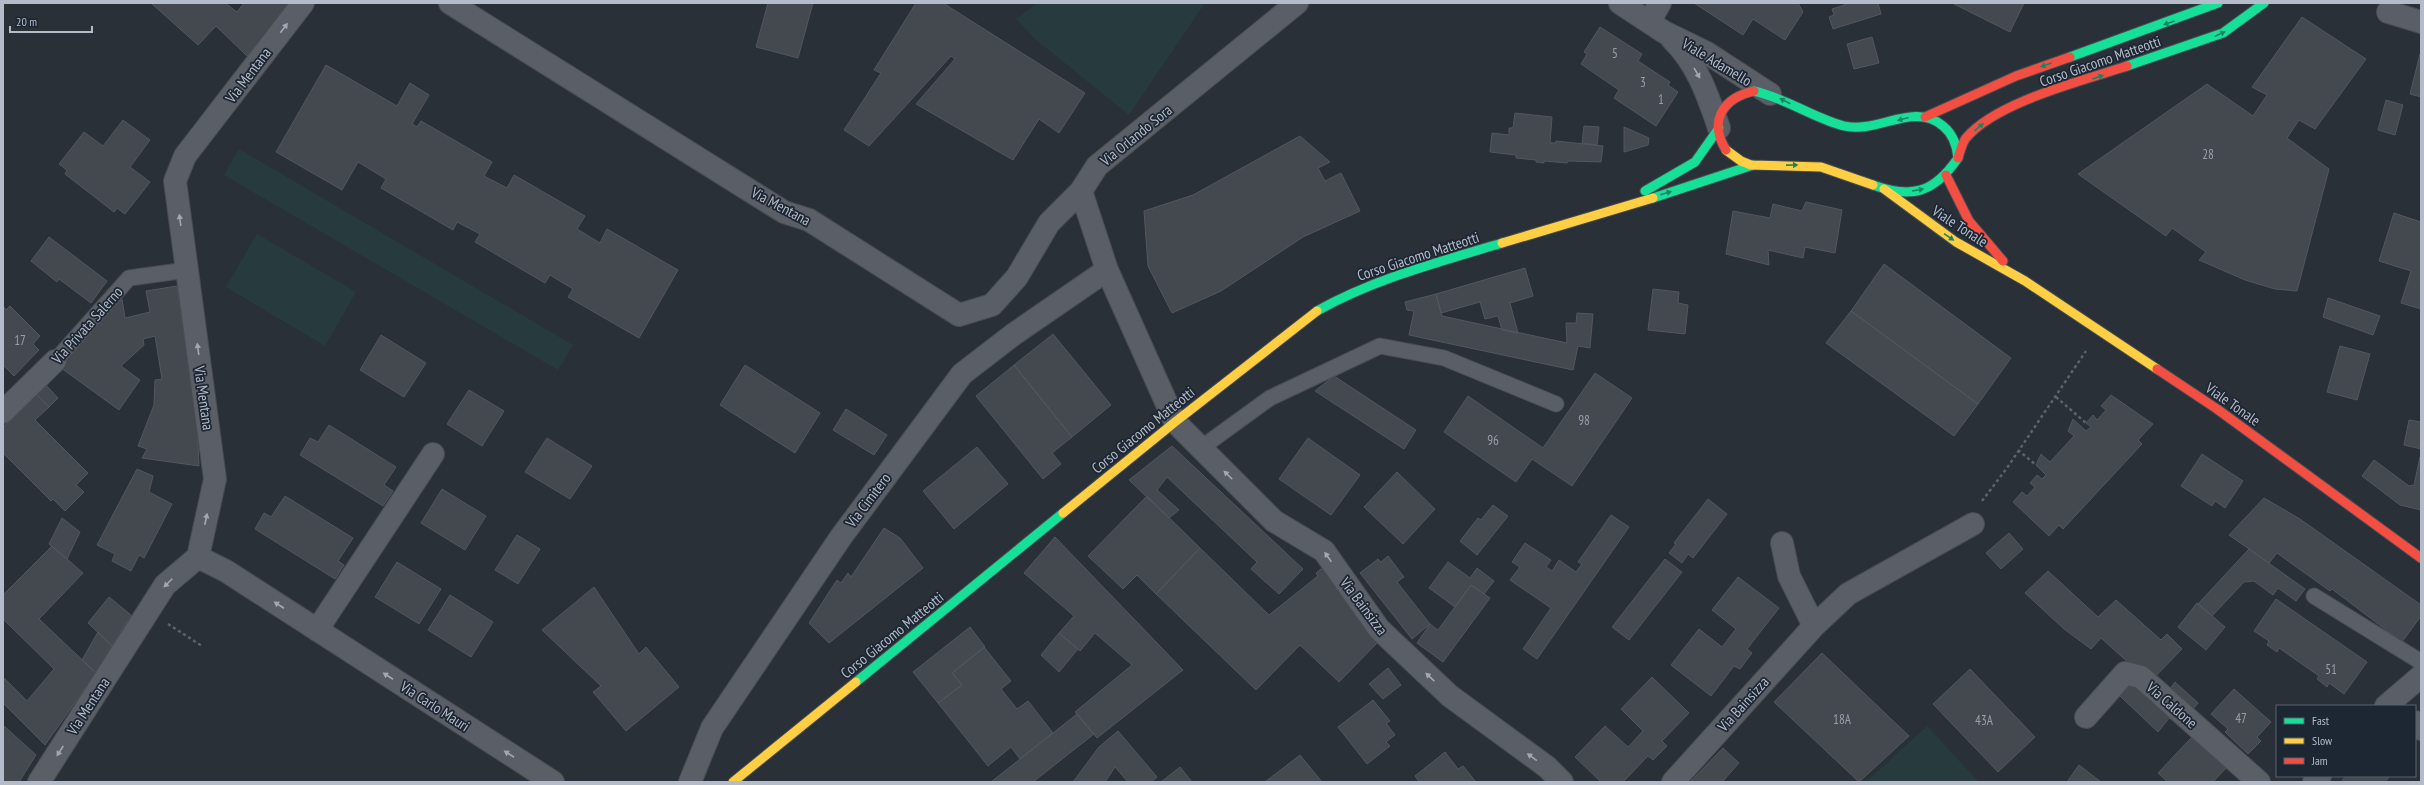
<svg xmlns="http://www.w3.org/2000/svg" width="2424" height="785" viewBox="0 0 2424 785" font-family="'PT Sans Narrow',sans-serif">
<rect width="100%" height="100%" fill="#2a3038"/>
<path fill="#273a3e" d="M1037,3H1205L1129,115L1035,39L1016,19Z
M239,149L573,345L558,370L224,175Z
M257,234L356,292L325,346L226,287Z
M1927,726L1979,782H1866Z"/>
<path fill="#444950" stroke="#52575f" d="M151,3H225L237,12L244,3H291L247,56L216,26L198,45Z
M768,3H813L798,58L756,47Z
M916,3H943L1085,93L1059,133L1039,119L1013,160L916,104L955,59L951,56L869,146L844,130L881,73L874,70Z
M1694,3H1798L1803,12L1785,40L1753,19L1743,35Z
M1844,3H1878L1881,14L1833,29L1829,17L1834,15L1832,9L1845,5Z
M1952,3H2024L2010,32Z
M2302,17L2366,59L2315,129L2299,120L2287,138L2329,169L2297,291L2275,289L2245,280L2199,260L2206,252L2172,228L2166,236L2078,174L2207,84L2253,116L2267,95L2252,87Z
M1600,27L1642,54L1638,61L1670,82L1668,85L1678,92L1656,126L1614,98L1619,90L1581,64L1587,54L1584,52Z
M1872,37L1879,63L1854,69L1847,44Z
M2420,54L2421,55V97L2410,94Z
M326,65L397,106L410,83L429,95L412,124L417,127L421,121L492,162L484,176L507,188L514,175L585,216L577,229L600,243L607,229L678,270L639,338L568,297L573,289L550,275L545,283L475,242L480,234L457,222L453,230L381,188L386,179L358,162L342,190L276,152Z
M2386,100L2403,105L2395,135L2378,130Z
M1515,113L1552,117L1550,143H1556V141L1603,146L1601,162L1568,161L1567,163L1544,161V163L1536,162V160L1516,158V155L1490,152L1492,133L1509,135V128H1513Z
M123,120L150,140L130,167L150,182L125,214L117,208L114,212L65,174L67,170L59,164L84,132L103,146Z
M1584,126L1599,127L1597,145L1582,143Z
M1624,127L1649,138L1648,145L1624,152Z
M1300,136L1330,162L1318,168L1325,181L1341,173L1360,211L1303,237L1221,291L1172,313L1148,266L1144,211L1193,195Z
M1806,202L1842,210L1835,253L1805,247L1803,258L1768,250L1769,265L1726,254L1733,211L1770,218L1773,204L1802,211Z
M2394,213L2421,222V309L2401,303L2411,271L2379,261Z
M49,237L107,281L91,303L59,279L57,282L31,261Z
M1884,264L2011,358L1978,404L1851,311Z
M1525,268L1533,296L1510,303L1518,333L1502,330L1498,316L1485,319L1480,302L1441,313L1436,294Z
M177,286L197,423L199,466L142,458L147,449L138,446L154,405L155,380L162,379L155,336L143,339L144,345L121,366L140,380L119,410L61,368L82,338L122,299L125,318L150,312L146,291Z
M1653,289L1679,292L1678,303L1688,305L1685,334L1648,330Z
M1436,294L1442,316L1567,343L1566,323H1576L1577,313L1593,314L1590,348L1578,346L1573,370L1409,335L1414,311L1407,310L1405,302Z
M2328,298L2380,316L2373,335L2323,317Z
M3,306L6,310L10,306L40,336L33,344L39,350L14,376L3,365Z
M1851,311L1978,404L1954,436L1826,343Z
M1053,334L1111,405L1072,437L1014,365Z
M381,335L426,363L404,397L360,370Z
M2340,346L2370,354L2357,400L2327,392Z
M745,365L820,413L795,453L720,405Z
M1014,365L1072,437L1052,453L1061,464L1043,479L976,396Z
M1595,373L1632,398L1572,486L1532,459L1516,482L1444,432L1468,396L1543,448Z
M1334,376L1416,430L1404,449L1315,391Z
M45,384L58,398L49,407L36,394Z
M469,390L504,411L482,446L447,424Z
M36,394L49,407L35,420L88,473L76,485L84,492L65,511L53,499L51,501L3,453V427Z
M2111,395L2153,424L2138,440L2142,444L2063,529L2059,525L2049,536L2013,502L2022,492L2027,496L2035,487L2030,483L2037,475L2042,479L2046,475L2036,465L2041,454L2050,462L2074,436L2068,431L2073,419L2086,431L2091,427L2086,423L2093,415L2097,420L2106,410L2101,406Z
M846,409L887,435L874,455L833,430Z
M2409,420L2421,422V449L2404,445Z
M329,425L396,467L384,485L393,491L383,506L300,455L310,438L318,442Z
M547,438L592,466L570,499L525,472Z
M1308,438L1360,475L1331,515L1279,479Z
M1172,446L1303,569L1279,594L1251,569L1257,562L1167,477L1157,490L1179,510L1169,518L1129,480Z
M977,447L1008,484L954,529L923,491Z
M2202,454L2243,481L2225,508L2215,501L2212,506L2181,486Z
M2420,457L2421,510L2400,505L2362,476L2374,460L2409,486L2414,485Z
M137,469L153,476L149,492L172,504L144,558L139,555L131,571L112,561L115,554L97,545Z
M1397,472L1435,509L1403,544L1364,507Z
M442,489L486,516L465,550L421,523Z
M285,496L353,538L338,561L344,565L335,579L255,529L264,513L271,517Z
M1147,496L1200,548L1156,594L1137,575L1123,589L1088,556Z
M2264,498L2300,519L2421,605V616L2402,642L2332,589L2330,591L2277,553L2269,563L2229,535Z
M1708,499L1727,514L1693,558L1688,554L1682,563L1669,553L1676,544L1674,543Z
M1493,505L1508,516L1477,555L1460,541L1478,518L1481,520Z
M1611,515L1629,527L1537,659L1523,649L1551,608L1510,580L1520,567L1512,562L1525,543L1551,560L1546,567L1552,571L1559,560L1576,572L1582,564L1578,562Z
M62,518L80,532L67,559L49,544Z
M884,528L900,538L923,568L829,643L809,623L837,580L841,583L848,573L851,577Z
M2009,533L2023,549L2001,569L1986,553Z
M517,535L540,549L518,584L495,570Z
M1055,537L1183,670L1097,738L1075,712L1132,665L1095,633L1080,651L1059,633L1074,616L1024,573Z
M52,546L83,573L39,619L96,673L45,745L3,703V677L27,701L54,669L3,619V595Z
M1200,548L1269,615L1318,576L1316,573L1325,566L1379,641L1339,682L1300,645L1256,690L1156,594Z
M2249,549L2305,589L2296,601L2278,588L2273,595L2254,581L2244,582L2212,616L2198,604Z
M1388,556L1404,577L1397,582L1430,624L1412,639L1360,573L1378,559L1381,562Z
M1665,559L1682,572L1629,640L1612,627Z
M397,562L441,589L419,624L375,597Z
M1448,562L1470,578L1477,568L1494,581L1484,594L1471,585L1455,607L1429,588Z
M2048,571L2098,617L2116,600L2161,640L2167,634L2182,649L2150,682L2101,638L2091,649L2064,629L2025,593Z
M1738,577L1779,608L1747,649L1752,653L1740,669L1734,666L1711,696L1671,665L1699,629L1722,647L1736,629L1712,610Z
M1471,585L1490,598L1443,662L1417,643L1430,624L1438,630Z
M594,587L639,654L646,647L679,687L626,731L593,692L601,686L542,630Z
M450,595L493,622L471,657L428,630Z
M109,597L131,615L112,646L88,623Z
M2276,599L2367,662L2344,694L2329,683L2327,687L2317,679L2319,676L2279,648L2277,652L2267,645L2269,641L2254,631Z
M2197,603L2225,627L2206,650L2178,627Z
M970,627L985,647L952,673L962,685L938,703L913,672Z
M98,632L112,646L96,673L82,660Z
M1059,633L1078,649L1059,672L1041,655Z
M984,647L1011,681L1001,689L1017,709L1028,701L1053,733L1020,759L1011,747L988,766L938,703L962,685L952,673Z
M1822,653L1909,736L1859,782L1774,702Z
M1388,668L1401,685L1383,699L1369,684Z
M1970,669L2035,737L1998,772L1933,704Z
M1652,677L1689,713L1662,741L1667,746L1653,760L1648,756L1623,782H1601L1575,757L1605,726L1628,747L1643,731L1621,709Z
M2132,681L2170,717L2158,732L2120,696Z
M2175,682L2198,703L2188,715L2166,694Z
M2234,689L2271,722L2257,737L2261,741L2248,754L2225,732L2228,729L2211,714Z
M1373,700L1390,721L1386,723L1395,735L1386,742L1390,746L1367,764L1338,727Z
M1077,714L1094,734L1033,782H991Z
M3,725L36,755L19,782H3Z
M1118,731L1157,777L1151,782H1128L1115,767L1105,782H1073L1099,747Z
M2192,737L2226,768L2213,782H2168L2158,773Z
M1723,748L1739,763L1722,782H1690Z
M1445,752L1458,769L1463,766L1476,782H1419L1415,776Z
M1300,755L1322,782H1265Z
M2079,765L2101,782H2067Z
M1180,767L1192,782H1161Z
M2346,776H2390L2385,782H2341Z"/>
<g fill="none" stroke-linecap="round" stroke-linejoin="round">
<defs>
<path id="lane" d="M55,361L129,278L187,270
M1201,448L1270,398L1380,346L1444,358L1556,404
M2314,596L2421,662"/>
<path id="street" d="M450,3L784,212L809,220L959,315L992,305L1017,277L1049,223L1081,191
M1297,3L1097,166L1081,191L1107,270L1175,422L1274,521L1324,551L1379,629L1450,696L1547,767L1562,782
M1620,3L1664,32L1707,53L1770,94
M2388,12L2421,22
M1649,22L1660,3
M1672,39C1697,63 1708,96 1719,128
M3,412L55,361
M1782,543L1789,576L1814,626
M198,557L226,571L553,782
M317,630L433,454
M2386,706L2421,676
M2086,717L2125,673L2141,677L2259,782
M2415,722L2421,729
M39,782L165,585L198,557L215,479L175,181L185,156L303,3
M690,782L712,728L841,537L962,374L1014,334L1107,270
M1673,782L1814,626L1848,594L1973,524
M2314,782L2320,776"/>
<path id="fast" d="M2070,57L2218,3
M2127,66L2223,33L2264,3
M1754,91C1786,98 1813,118 1844,126C1878,134 1914,101 1943,126C1953,134 1957,146 1958,158C1934,193 1912,199 1873,185
M1645,191L1695,162L1719,128
M1653,198L1753,165
M1317,311C1374,279 1439,262 1502,243
M856,682L1063,513"/>
<path id="slow" d="M1726,150L1741,161L1751,165L1821,167L1873,185
M1884,189L1956,242L2025,281L2157,369
M1502,243L1653,198
M1063,513L1175,422L1317,311
M733,782L856,682"/>
<path id="jam" d="M1925,117L2016,76L2070,57
M1726,150C1708,121 1723,98 1754,91
M1958,158C1960,152 1962,143 1966,138C1996,102 2082,81 2127,66
M1946,175L1969,221L2003,261
M2157,369L2217,409L2421,558"/>
</defs>
<use href="#lane" stroke="#484c53" stroke-width="17"/>
<use href="#street" stroke="#484c53" stroke-width="24"/>
<use href="#fast" stroke="#484c53" stroke-width="11"/>
<use href="#slow" stroke="#484c53" stroke-width="11"/>
<use href="#jam" stroke="#484c53" stroke-width="11"/>
<path stroke="#5d636a" stroke-width="2.5" stroke-dasharray="3 3" stroke-linecap="butt" d="M2056,397L2086,423
M2018,450L2036,465
M1982,501L2007,468L2086,351
M168,624L202,646"/>
<use href="#lane" stroke="#5a5e66" stroke-width="15"/>
<use href="#street" stroke="#5a5e66" stroke-width="22"/>
<use href="#fast" stroke="#16e098" stroke-width="9"/>
<use href="#slow" stroke="#ffcf43" stroke-width="9"/>
<use href="#jam" stroke="#f24e42" stroke-width="9"/>
</g>
<defs><path id="oneway-solid" d="M-6-.8H1V-3.2L6.5 0L1 3.2V.8H-6Z"/></defs>
<g fill="#1a8366">
<use href="#oneway-solid" transform="translate(2169 23) rotate(161)"/>
<use href="#oneway-solid" transform="translate(2220 34) rotate(-25)"/>
<use href="#oneway-solid" transform="translate(2046 65) rotate(161)"/>
<use href="#oneway-solid" transform="translate(2098 77) rotate(-19)"/>
<use href="#oneway-solid" transform="translate(1785 101) rotate(-153)"/>
<use href="#oneway-solid" transform="translate(1903 119) rotate(165)"/>
<use href="#oneway-solid" transform="translate(1979 127) rotate(-39)"/>
<use href="#oneway-solid" transform="translate(1792 165) rotate(-1)"/>
<use href="#oneway-solid" transform="translate(1918 190) rotate(-10)"/>
<use href="#oneway-solid" transform="translate(1666 193) rotate(-16)"/>
<use href="#oneway-solid" transform="translate(1949 237) rotate(34)"/>
</g>
<g fill="#a2a9b5">
<use href="#oneway-solid" transform="translate(284 28) rotate(-53)"/>
<use href="#oneway-solid" transform="translate(1697 73) rotate(60)"/>
<use href="#oneway-solid" transform="translate(180 220) rotate(-98)"/>
<use href="#oneway-solid" transform="translate(198 349) rotate(-98)"/>
<use href="#oneway-solid" transform="translate(1228 475) rotate(-135)"/>
<use href="#oneway-solid" transform="translate(206 519) rotate(-78)"/>
<use href="#oneway-solid" transform="translate(1328 557) rotate(-125)"/>
<use href="#oneway-solid" transform="translate(168 583) rotate(135)"/>
<use href="#oneway-solid" transform="translate(279 605) rotate(-147)"/>
<use href="#oneway-solid" transform="translate(388 676) rotate(-147)"/>
<use href="#oneway-solid" transform="translate(1430 677) rotate(-137)"/>
<use href="#oneway-solid" transform="translate(60 751) rotate(123)"/>
<use href="#oneway-solid" transform="translate(509 754) rotate(-147)"/>
<use href="#oneway-solid" transform="translate(1532 757) rotate(-144)"/>
</g>
<g text-anchor="middle" dominant-baseline="central" stroke-width="3.5" stroke-linejoin="round" paint-order="stroke">
<g font-size="13" fill="#989fab">
<text x="1615" y="53">5</text>
<text x="1643" y="82">3</text>
<text x="1661" y="99">1</text>
<text x="2208" y="154">28</text>
<text x="20" y="340">17</text>
<text x="1584" y="420">98</text>
<text x="1493" y="440">96</text>
<text x="2331" y="669">51</text>
<text x="2241" y="718">47</text>
<text x="1842" y="719">18A</text>
<text x="1984" y="720">43A</text>
</g>
<g font-size="15" fill="#b4bcc9" stroke="#1d2633">
<text transform="translate(2100 61) rotate(-19)">Corso Giacomo Matteotti</text>
<text transform="translate(1717 62) rotate(31)">Viale Adamello</text>
<text transform="translate(248 75) rotate(-53)">Via Mentana</text>
<text transform="translate(1136 135) rotate(-39)">Via Orlando Sora</text>
<text transform="translate(781 206) rotate(28)">Via Mentana</text>
<text transform="translate(1960 226) rotate(33)">Viale Tonale</text>
<text transform="translate(1418 256) rotate(-18)">Corso Giacomo Matteotti</text>
<text transform="translate(87 325) rotate(-48)">Via Privata Salerno</text>
<text transform="translate(204 398) rotate(82)">Via Mentana</text>
<text transform="translate(2233 404) rotate(35)">Viale Tonale</text>
<text transform="translate(1143 430) rotate(-39)">Corso Giacomo Matteotti</text>
<text transform="translate(868 500) rotate(-53)">Via Cimitero</text>
<text transform="translate(1364 606) rotate(53)">Via Bainsizza</text>
<text transform="translate(892 635) rotate(-39)">Corso Giacomo Matteotti</text>
<text transform="translate(1743 704) rotate(-48)">Via Bainsizza</text>
<text transform="translate(2172 705) rotate(41)">Via Caldone</text>
<text transform="translate(88 706) rotate(-57)">Via Mentana</text>
<text transform="translate(435 706) rotate(33)">Via Carlo Mauri</text>
</g>
</g>
<rect width="2424" height="785" fill="none" stroke="#b4bcc9" stroke-width="8"/>
<rect x="2276" y="705" width="140" height="72" fill="#1d2633" stroke="#59626f"/>
<rect x="2284" y="718" width="20" height="6" fill="#16e098" stroke="#59626f"/>
<text x="2312" y="725" font-size="12" fill="#b4bcc9">Fast</text>
<rect x="2284" y="738" width="20" height="6" fill="#ffcf43" stroke="#59626f"/>
<text x="2312" y="745" font-size="12" fill="#b4bcc9">Slow</text>
<rect x="2284" y="758" width="20" height="6" fill="#f24e42" stroke="#59626f"/>
<text x="2312" y="765" font-size="12" fill="#b4bcc9">Jam</text>
<path d="M10 26v6h82v-6" fill="none" stroke="#b4bcc9" stroke-width="2"/>
<text x="16" y="26" font-size="12" fill="#b4bcc9" stroke="#1d2633" stroke-width="3" paint-order="stroke">20 m</text>
</svg>
